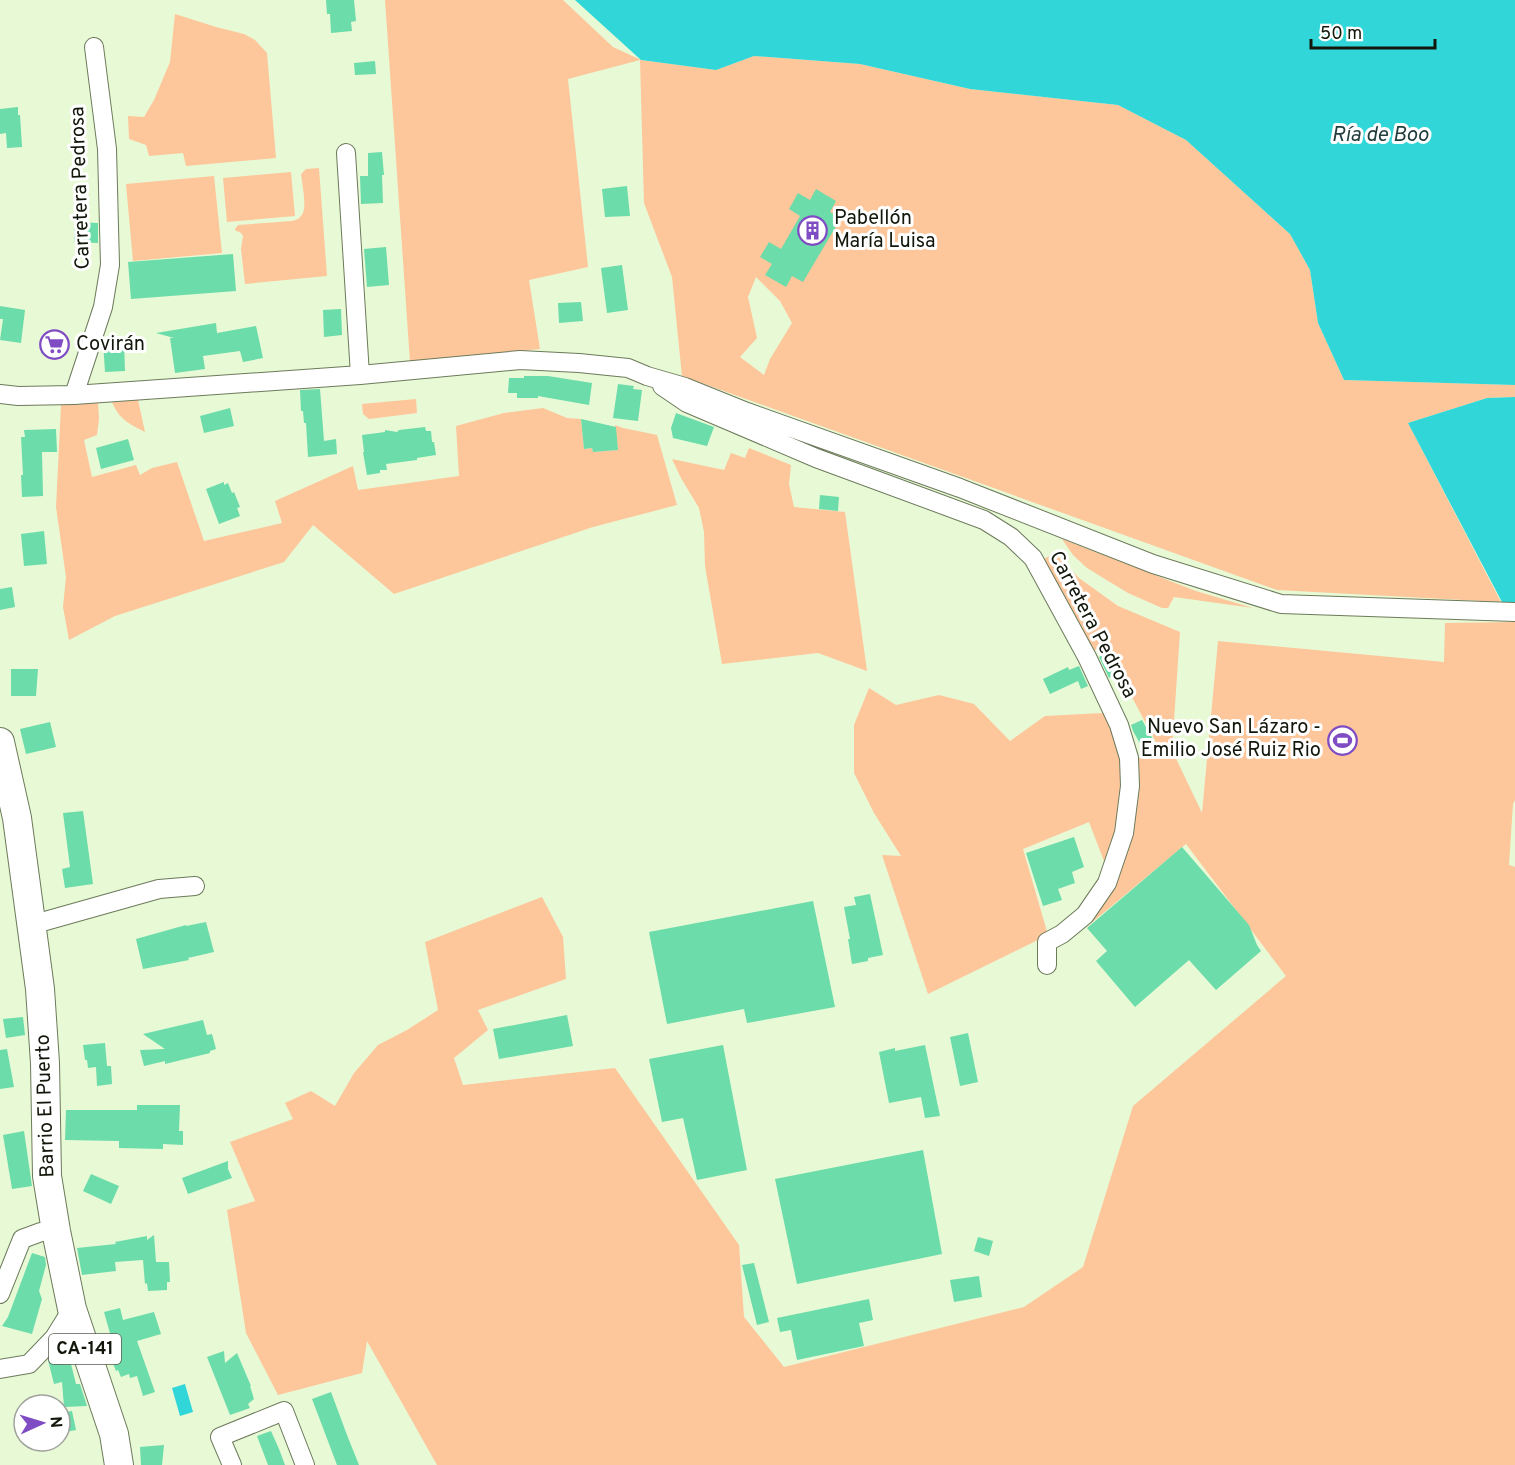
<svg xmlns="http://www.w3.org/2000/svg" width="1515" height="1465" viewBox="0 0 1515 1465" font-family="Overpass,sans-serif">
<rect width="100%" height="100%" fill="#e8f9d5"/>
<path fill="#fdc69b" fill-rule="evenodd" d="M385,0H563L613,47L641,60L716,70L754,56L860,64L970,89L1118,105L1186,140L1290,234L1310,270L1318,323L1344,380L1515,385V397L1487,398L1408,423L1501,602L1277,590L682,376L672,277L644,203L640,60L568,79L588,267L529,280L540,349L410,362ZM756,277L780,301L792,323L770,359L764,375L740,357L757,338L748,297Z
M175,14L216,27L244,34L255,40L267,53L276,158L186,166L183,153L149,156L146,145L129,139L128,116L144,117L154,100L170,62Z
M319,168L327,276L245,284L241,249L243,236L240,232L236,231L235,229L238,225L292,221C296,220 299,219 301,216C308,209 302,184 301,174L306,169Z
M291,172L295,216L227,222L223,178Z
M214,176L222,253L133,261L126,184Z
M416,399L417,413L369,419L363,414L362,404Z
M138,400L145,432C129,424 119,419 112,402Z
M98,403L99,419L97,435L84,440L92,477L136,465L140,475L152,468L177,462L204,541L282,523L275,501L353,466L358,490L459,476L456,426L504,413L543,408L567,418L581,419L584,449L592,448L593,452L618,450L615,425L623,428L657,435L677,505L593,527L394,594L313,525L284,562L115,616L69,640L63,607L66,577L56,507L61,405Z
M749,448L791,465L789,484L794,507L845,512L867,671L818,653L722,664L705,566L704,532L699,508L681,478L672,459L724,470L731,453L745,458Z
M1062,539L1196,591L1253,608L1174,597L1168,608H1162L1128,593L1087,568L1073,555Z
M1055,553L1079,578L1118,606L1180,632L1172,750L1202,813L1218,641L1444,662L1445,623L1515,622V800L1513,804L1509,865L1515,867V1465H437L367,1341L362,1373L278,1395L246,1333L227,1210L255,1201L230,1142L293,1119L285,1103L311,1091L335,1106L354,1073L378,1045L407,1030L438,1010L425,942L542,897L563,937L566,979L478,1010L488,1030L454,1058L463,1085L615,1068L739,1245L744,1317L784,1367L1024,1307L1083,1267L1133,1106L1286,976L1186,844L1084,929L1113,890L1123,857L1134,761L1158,748L1165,759L1104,645L1088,654L1040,561Z
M869,688L896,705L939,695L974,704L1010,741L1045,716L1103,713L1119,738L1123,809L1107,869L1089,822L1023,849L1048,935L928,994L882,855L901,856L874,813L854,773V725Z"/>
<path fill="#31d6d9" d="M575,0H1515V385L1344,380L1318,323L1310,270L1290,234L1186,140L1118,105L970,89L860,64L754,56L716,70L641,60Z
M1515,397V602H1502L1408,423L1487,398Z
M185,1384L193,1412L180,1416L172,1388Z"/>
<path fill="#6bdcaa" d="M326,0H354L356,21L351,22L352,31L331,33L330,14H327Z
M375,61L376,74L355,75L354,63Z
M18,107V115H20L22,147L7,148L6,133L0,134V109Z
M382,152L384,175H382L383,203L361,204L360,176H368V153Z
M627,186L630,216L605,217L602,189Z
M816,189L836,201L830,212L841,218L803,282L792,276L786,287L765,275L772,264L760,257L769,242L781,249L800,216L789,209L798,193L810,200Z
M75,222L98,223V243L74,242Z
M386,247L389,285L367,287L364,249Z
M233,254L236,291L131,299L128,262Z
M622,265L628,310L607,313L601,268Z
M581,302L583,321L559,323L558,303Z
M0,306L25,310L21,343L0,340L3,319H0Z
M341,309L342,335L324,337L323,310Z
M216,323L217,333L256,326L263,358L243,362L240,351L203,356L205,369L175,373L170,338H174L156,333Z
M46,332L68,337L63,357L41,353Z
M124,341L125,371L105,372L103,342Z
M524,376H548L592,383L589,405L538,396V398H517V393H508L509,378H524Z
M618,384L634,386L633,389L642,390L638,421L613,418Z
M320,389L324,441L336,439L337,454L308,457L306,423H304L303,411H301L300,390Z
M230,408L234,426L204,433L200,416Z
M676,413L714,427L707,446L673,438L671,428Z
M581,419L616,427L618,450L593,452L592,448L584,449Z
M425,427L426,431H431L432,442H434L436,455L417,458V460L386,464L387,470H380V473L367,475L363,452H364L362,435L385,432V430L397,432L399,430Z
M56,429L57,452H42L43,496L22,497L21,475H23L21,437H25L24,430Z
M128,439L134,460L101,469L96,448Z
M224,482V485L228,483L232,493L234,492L240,507L237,508L240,516L219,524L206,489Z
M820,495L839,497L838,511L819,509Z
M44,531L47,564L24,566L21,534Z
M12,587L15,607L0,610V589Z
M1106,654L1117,674L1109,678L1099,657Z
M1079,666L1088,686L1081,689L1078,681L1050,694L1043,679L1068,667L1069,670Z
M11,669H38L36,696H11Z
M1142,720L1158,748L1146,754L1133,731L1131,725Z
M50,722L56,747L26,754L20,729Z
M83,811L93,884L65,888L62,869L70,867L63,813Z
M1074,837L1084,867L1072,872L1075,883L1058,889L1062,900L1043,906L1026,853Z
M1182,847L1249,925L1257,945L1261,951L1216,990L1189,960L1135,1007L1096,961L1107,951L1087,928Z
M870,894L883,955L868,958V961L852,964L848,939H850L844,907L856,905L854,897Z
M813,901L835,1007L747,1023L744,1009L667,1024L649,932Z
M206,922L214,952L188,958L189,960L143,969L136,939L186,925V926Z
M567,1015L573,1046L499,1059L493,1029Z
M23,1017L25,1035L6,1038L3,1019Z
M203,1020L207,1035L212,1034L216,1049L210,1051V1053L165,1064V1061L144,1066L140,1050L165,1049L143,1034Z
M968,1033L978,1082L960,1086L950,1037Z
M105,1043L107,1066H104H111L112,1084L97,1086L96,1067L88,1068L87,1060H85L83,1045Z
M723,1045L747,1170L697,1180L683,1118L662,1122L649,1059Z
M925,1045L940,1116L925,1118L921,1097L889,1103L879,1052L895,1048V1051Z
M7,1049L14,1087L0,1089V1050Z
M137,1105H180L179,1131H183V1145L163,1144V1149L119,1148V1141L65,1140L66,1110H137Z
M24,1131L32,1186L12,1189L3,1135Z
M923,1150L942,1254L797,1284L775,1179Z
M228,1161V1169L232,1178L188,1194L182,1178Z
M91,1174L119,1186L111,1204L83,1191Z
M154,1235L156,1262H169L170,1282H167V1290L148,1291L147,1283L145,1284L143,1260L115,1262L116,1271L82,1275L77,1248L116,1244L115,1242L147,1236V1240Z
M978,1237L993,1241L989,1256L974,1251Z
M32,1253L45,1257L46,1265L39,1291L42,1299L32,1334L2,1326L8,1317Z
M754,1263L769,1322L757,1325L742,1265Z
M979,1276L982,1297L954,1302L950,1280Z
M869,1299L873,1320L859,1323L864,1346L797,1360L791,1330L780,1332L777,1318Z
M120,1308L123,1320L154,1312L161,1334L137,1341L155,1392L143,1396L137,1376L130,1378L129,1374L121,1377L118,1370L116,1371L109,1353L115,1351L104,1312Z
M63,1344H66L76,1384H80L87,1406L64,1407L62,1382L54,1384L48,1360L56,1352L59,1351V1349Z
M224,1351L225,1363L237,1353L251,1386H250L254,1399L248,1404L250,1408L230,1415L207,1357Z
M331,1392L347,1435L359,1465H337L323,1428L312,1399Z
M72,1411L76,1430L60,1433V1413Z
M271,1431L279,1449L285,1465H268L257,1436Z
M164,1445L162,1465H141L140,1447Z"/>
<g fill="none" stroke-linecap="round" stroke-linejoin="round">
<defs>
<path id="minor" d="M346,153L360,375
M662,386L687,403L816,458L984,520L1011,537L1033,558L1087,657L1119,725L1129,758L1130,786L1124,833L1107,883L1085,915L1062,934L1047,942V965
M0,394L18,396L74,395L360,375L520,360L579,363L628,368L647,376L685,387L747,412L960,488L1153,564L1281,604L1515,612
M74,395L103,307L110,265L107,149L94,47
M31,925L159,889L195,886
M0,1294L22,1239L41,1232L56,1231
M0,1369L29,1364L54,1338L72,1309
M232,1465L220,1437L284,1411L305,1465"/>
<path id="primary" d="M0,742L17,818L40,989L45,1063L47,1176L56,1231L72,1309L114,1434L119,1465"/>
</defs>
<use href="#minor" stroke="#6c7a5b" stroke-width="20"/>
<use href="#primary" stroke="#6c7a5b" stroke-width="30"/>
<use href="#minor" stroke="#fff" stroke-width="18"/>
<use href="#primary" stroke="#fff" stroke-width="28"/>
</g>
<defs>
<symbol id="building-ring" viewBox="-11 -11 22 22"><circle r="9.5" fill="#fff" stroke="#7f4cc3" stroke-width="1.5"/><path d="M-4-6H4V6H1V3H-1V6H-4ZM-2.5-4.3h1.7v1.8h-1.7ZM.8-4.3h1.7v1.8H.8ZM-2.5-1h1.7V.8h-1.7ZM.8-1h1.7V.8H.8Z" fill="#7f4cc3"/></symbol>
<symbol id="supermarket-ring" viewBox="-11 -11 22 22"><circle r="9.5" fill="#fff" stroke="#7f4cc3" stroke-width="1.5"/><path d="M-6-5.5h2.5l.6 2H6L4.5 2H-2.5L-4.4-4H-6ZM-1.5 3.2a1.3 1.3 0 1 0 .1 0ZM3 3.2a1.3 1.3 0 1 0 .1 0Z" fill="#7f4cc3"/></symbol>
<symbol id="stadium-ring" viewBox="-11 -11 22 22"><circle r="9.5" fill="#fff" stroke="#7f4cc3" stroke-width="1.5"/><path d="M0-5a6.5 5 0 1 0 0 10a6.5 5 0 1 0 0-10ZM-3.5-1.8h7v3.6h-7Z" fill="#7f4cc3"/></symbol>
</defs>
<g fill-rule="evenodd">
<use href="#building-ring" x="796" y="214" width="33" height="33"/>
<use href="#supermarket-ring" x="38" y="328" width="33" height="33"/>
<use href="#stadium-ring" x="1326" y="724" width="33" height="33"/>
</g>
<g text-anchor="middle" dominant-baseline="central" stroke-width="6" stroke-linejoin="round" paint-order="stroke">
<rect fill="#fff" stroke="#595d54" stroke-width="1.5" x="49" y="1334" width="72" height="30" rx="4.5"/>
<g font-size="18" font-weight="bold" fill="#12170b">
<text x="85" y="1349">CA-141</text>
</g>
<g font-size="20" fill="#12170b" stroke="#fff">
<text transform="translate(81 188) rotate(-92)">Carretera Pedrosa</text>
<text transform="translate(1092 625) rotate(62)">Carretera Pedrosa</text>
<text transform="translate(46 1106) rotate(-92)">Barrio El Puerto</text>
</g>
<g font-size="20" fill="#12170b" stroke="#fff" text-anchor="start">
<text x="834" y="219">Pabellón<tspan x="834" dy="23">María Luisa</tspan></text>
<text x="76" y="345">Covirán</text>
<text x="1321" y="728" text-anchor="end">Nuevo San Lázaro -<tspan x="1321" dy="23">Emilio José Ruiz Rio</tspan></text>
</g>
<g font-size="21" font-style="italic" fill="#233d3d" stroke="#fff">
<text x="1380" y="135">Ría de Boo</text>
</g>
</g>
<g transform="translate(42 1423) rotate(86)"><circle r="28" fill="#ffffff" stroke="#a0a29d" stroke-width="1.5"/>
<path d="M0-4.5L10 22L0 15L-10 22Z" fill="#7f4cc3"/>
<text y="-9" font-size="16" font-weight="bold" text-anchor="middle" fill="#12170b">N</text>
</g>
<path d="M1311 39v9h124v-9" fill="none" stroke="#12170b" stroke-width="3"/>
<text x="1320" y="39" font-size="18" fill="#12170b" stroke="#ffffff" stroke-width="4.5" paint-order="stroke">50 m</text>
</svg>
